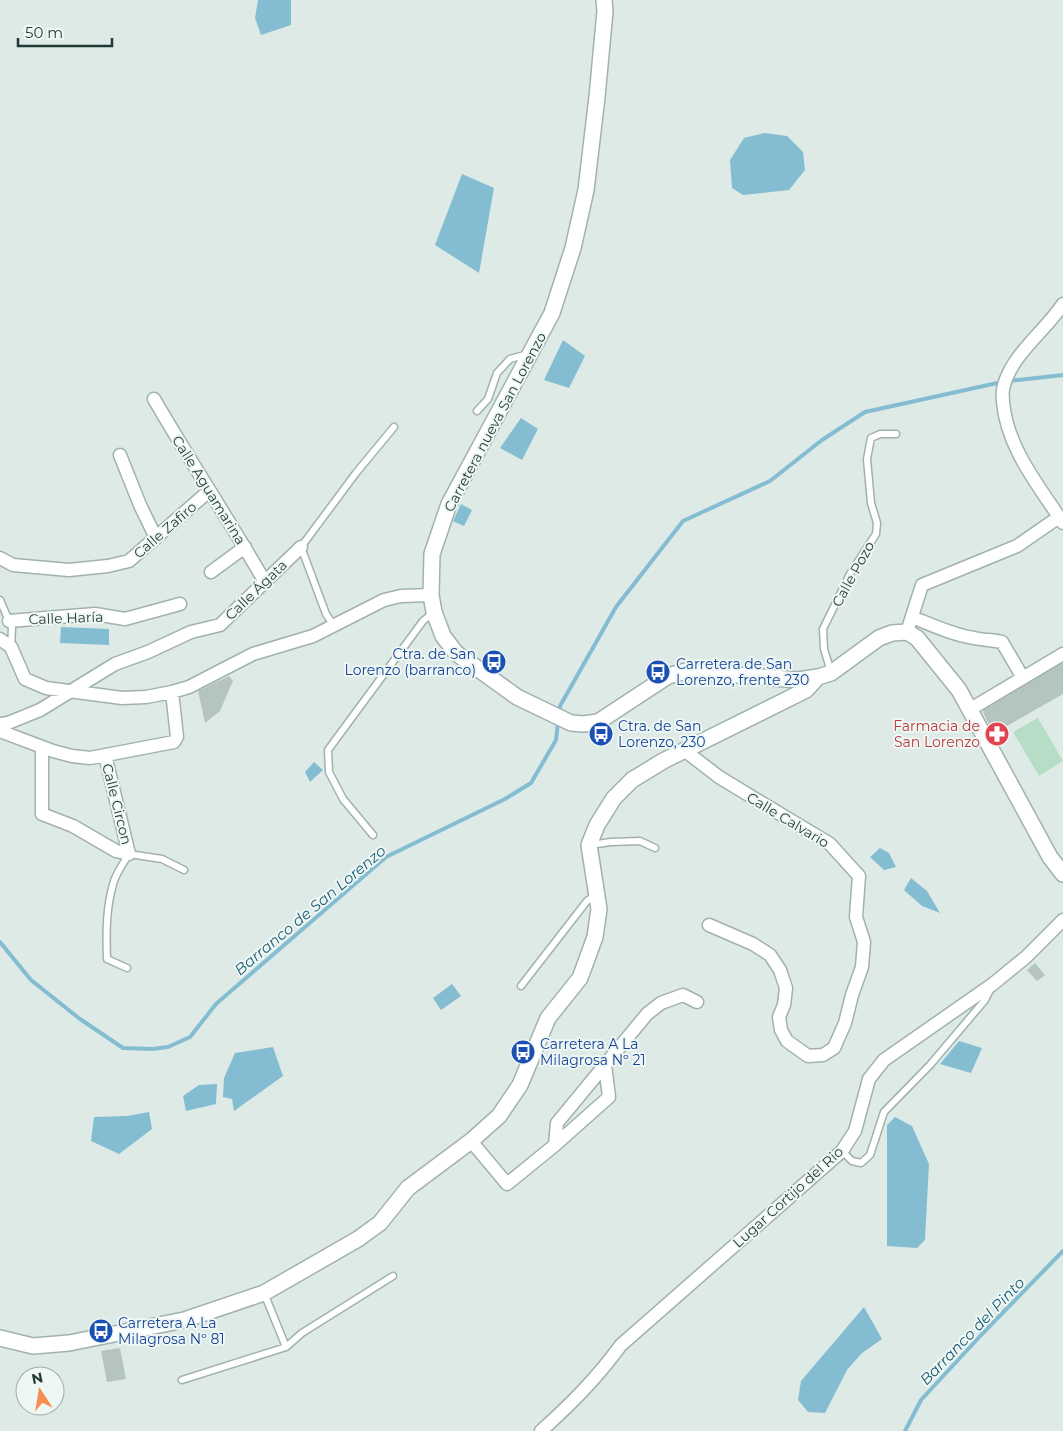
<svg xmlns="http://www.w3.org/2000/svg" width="1063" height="1431" viewBox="0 0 1063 1431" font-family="Montserrat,sans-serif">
<rect width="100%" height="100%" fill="#deeae6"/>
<path fill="#b6ddc5" d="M1038,718L1063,761L1039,776L1013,732Z"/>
<path fill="#84bdd2" d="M258,0H291V25L261,35L255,18Z
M764,133L787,136L803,152L805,170L789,190L743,195L732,188L730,160L744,138Z
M462,174L494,188L479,273L435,245Z
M563,340L585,356L569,388L544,380Z
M521,418L538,429L522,460L500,448Z
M461,504L472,510L464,526L453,521Z
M61,627L109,629V645L60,643Z
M314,762L323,770L310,782L305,772Z
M880,848L889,853L896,867L884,870L870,857Z
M911,878L927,891L940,913L922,906L904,890Z
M452,984L461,996L441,1010L433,998Z
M959,1041L982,1048L971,1073L940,1064Z
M273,1047L283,1076L234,1111L232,1099L223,1097L224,1078L235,1053Z
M217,1084L216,1104L186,1111L183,1096L199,1085Z
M149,1112L152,1129L119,1154L91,1141L94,1117L127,1116Z
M895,1117L912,1126L929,1164L925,1240L917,1248L887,1246V1125Z
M864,1307L882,1339L862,1353L847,1370L825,1413L808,1412L798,1400L801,1381Z"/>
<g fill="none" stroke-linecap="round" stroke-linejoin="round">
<path stroke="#84bdd2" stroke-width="4" d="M1009,381L1063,375
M560,713V706L616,607L683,521L770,481L822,440L865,412L1002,382
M0,942L31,980L80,1019L123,1048L152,1049L168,1047L190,1037L216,1004L386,857L505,799L531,783L556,740L558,722
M905,1431L921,1400L983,1333L1063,1251"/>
</g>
<path fill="#b4c5c0" d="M1063,661V694L993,734L983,712L984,707Z
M229,676L233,681L220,711L205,723L198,691Z
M1035,963L1045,975L1037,981L1027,970Z
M120,1348L126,1379L107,1382L101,1351Z"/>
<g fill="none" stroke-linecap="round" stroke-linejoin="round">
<defs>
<path id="service" d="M477,411L488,399L497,373L510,359L528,354
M0,600L12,628L11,647
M334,626L326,614L301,547L356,473L394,427
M831,672L824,649L823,629L850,574L876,534L877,523L871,503L867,459L871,438L880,434H896
M373,835L343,799L329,772L328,750L423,621L434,612
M590,845L611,842L640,841L655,848
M127,968L107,959C106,933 106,906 114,881C117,872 124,862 129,854L162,859L184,870
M521,986L587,901L596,895
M842,1151L852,1161L861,1163L870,1155L884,1112L930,1065L985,1000L990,990
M264,1293L286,1347L302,1333L393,1276
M182,1380L286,1347"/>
<path id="minor" d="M1063,304C1049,325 1029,341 1015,362C1010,369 1004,382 1003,390C1002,394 1003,398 1003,402C1007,448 1039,486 1063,523
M154,399C190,461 229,520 265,582
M120,455L140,505L156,538
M0,558L13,565L69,570L108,566L129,561L209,491
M211,572L245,547
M912,617C932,625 953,635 974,638C983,640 992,640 1002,642L1023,678
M9,621L95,614L125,619L180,604
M907,632L922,585L1017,546L1059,517
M0,639L11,647L25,679L46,688L122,698L146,697L172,692L189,687L253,654L313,636L384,600L401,596L431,595
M969,710L1063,654
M0,724L8,723L40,710L115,664L148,652L191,632L220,625L301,547
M0,731L53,751L72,756L90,758L174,742L177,737L172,692
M42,747V814L73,826L116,851L129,854L105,755
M684,750L719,777L830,844L859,876L856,917L864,942L862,967L852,995L845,1023L834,1048L823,1055L808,1056L787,1041L781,1030L779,1017L784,1005L786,988L780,970L770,955L753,944L709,925
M471,1141L507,1184L555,1145L609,1097L605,1065
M555,1145L557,1123L647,1014L661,1003L683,995L697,1002
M541,1431C572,1403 596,1379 621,1345L842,1151L855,1131L869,1079L884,1060L993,984L1026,957L1063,920"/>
<path id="tertiary" d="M604,0L605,11L597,97L586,190L573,248L552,313L449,504L432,554L431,595L434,612L443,636L456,653L517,697L571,723L583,724L598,722L668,676L686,671L798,680L818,677L831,673L879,638L892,633L907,632L917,638L959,690L1050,857L1063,874
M0,1338L33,1346L69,1343L184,1320L264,1293L358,1239L380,1223L408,1188L471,1141L499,1116L520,1085L548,1018L580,978L595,937L599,909L589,845L597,825L614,798L632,780L663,761L806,690L818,677"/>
</defs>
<use href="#service" stroke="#a1b2ae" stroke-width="9"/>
<use href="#minor" stroke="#a1b2ae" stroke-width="15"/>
<use href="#tertiary" stroke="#a1b2ae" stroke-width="18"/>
<use href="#service" stroke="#fff" stroke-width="6"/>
<use href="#minor" stroke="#fff" stroke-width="12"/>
<use href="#tertiary" stroke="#fff" stroke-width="15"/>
</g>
<defs>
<symbol id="bus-disc" viewBox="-11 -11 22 22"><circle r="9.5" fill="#1a4fb4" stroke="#eff7f4"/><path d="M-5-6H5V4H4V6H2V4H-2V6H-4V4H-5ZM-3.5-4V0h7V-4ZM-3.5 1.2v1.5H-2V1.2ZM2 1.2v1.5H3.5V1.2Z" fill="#fff"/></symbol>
<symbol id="pharmacy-disc" viewBox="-11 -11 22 22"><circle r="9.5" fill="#e0444e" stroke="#eff7f4"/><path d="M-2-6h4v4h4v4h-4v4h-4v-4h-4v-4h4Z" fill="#fff"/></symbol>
</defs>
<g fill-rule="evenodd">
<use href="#bus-disc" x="480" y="648" width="28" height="28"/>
<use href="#bus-disc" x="644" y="658" width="28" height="28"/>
<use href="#bus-disc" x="587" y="720" width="28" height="28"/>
<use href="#pharmacy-disc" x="983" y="720" width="28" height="28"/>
<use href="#bus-disc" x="509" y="1038" width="28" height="28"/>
<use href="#bus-disc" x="87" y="1317" width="28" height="28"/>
</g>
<g text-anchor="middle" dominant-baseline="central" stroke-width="4" stroke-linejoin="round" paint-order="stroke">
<g font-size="14" fill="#1f3a36" stroke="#eff7f4">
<text transform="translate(495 422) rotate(-62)">Carretera nueva San Lorenzo</text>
<text transform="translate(209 490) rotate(58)">Calle Aguamarina</text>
<text transform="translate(165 530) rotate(-41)">Calle Zafiro</text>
<text transform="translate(853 574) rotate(-61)">Calle Pozo</text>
<text transform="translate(256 590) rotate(-44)">Calle Ágata</text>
<text transform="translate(66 618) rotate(-2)">Calle Haría</text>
<text transform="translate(117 804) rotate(76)">Calle Circon</text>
<text transform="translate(788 820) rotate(31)">Calle Calvario</text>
<text transform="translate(788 1197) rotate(-42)">Lugar Cortijo del Rio</text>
</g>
<g font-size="14" fill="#164399" stroke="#eff7f4" text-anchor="start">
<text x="476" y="654" text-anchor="end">Ctra. de San<tspan x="476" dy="16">Lorenzo (barranco)</tspan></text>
<text x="676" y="664">Carretera de San<tspan x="676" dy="16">Lorenzo, frente 230</tspan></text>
<text x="618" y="726">Ctra. de San<tspan x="618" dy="16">Lorenzo, 230</tspan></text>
<text x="540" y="1044">Carretera A La<tspan x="540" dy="16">Milagrosa Nº 21</tspan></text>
<text x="118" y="1323">Carretera A La<tspan x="118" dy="16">Milagrosa Nº 81</tspan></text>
</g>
<g font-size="14" fill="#be3a42" stroke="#eff7f4" text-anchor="end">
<text x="980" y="726">Farmacia de<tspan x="980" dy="16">San Lorenzo</tspan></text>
</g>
<g font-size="15" font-style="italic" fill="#185c77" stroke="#eff7f4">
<text transform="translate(310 910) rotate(-40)">Barranco de San Lorenzo</text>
<text transform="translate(972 1331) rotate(-46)">Barranco del Pinto</text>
</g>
</g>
<g transform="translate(40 1391) rotate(348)"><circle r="24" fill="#eff7f4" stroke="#9caba8"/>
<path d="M0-4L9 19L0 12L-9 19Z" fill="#f68d51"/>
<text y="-8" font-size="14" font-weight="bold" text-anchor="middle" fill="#1f3a36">N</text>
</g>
<path d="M18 38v8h94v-8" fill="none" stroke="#1f3a36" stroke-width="2.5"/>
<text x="25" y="38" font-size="15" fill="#1f3a36" stroke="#eff7f4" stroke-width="4" paint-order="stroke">50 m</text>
</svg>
